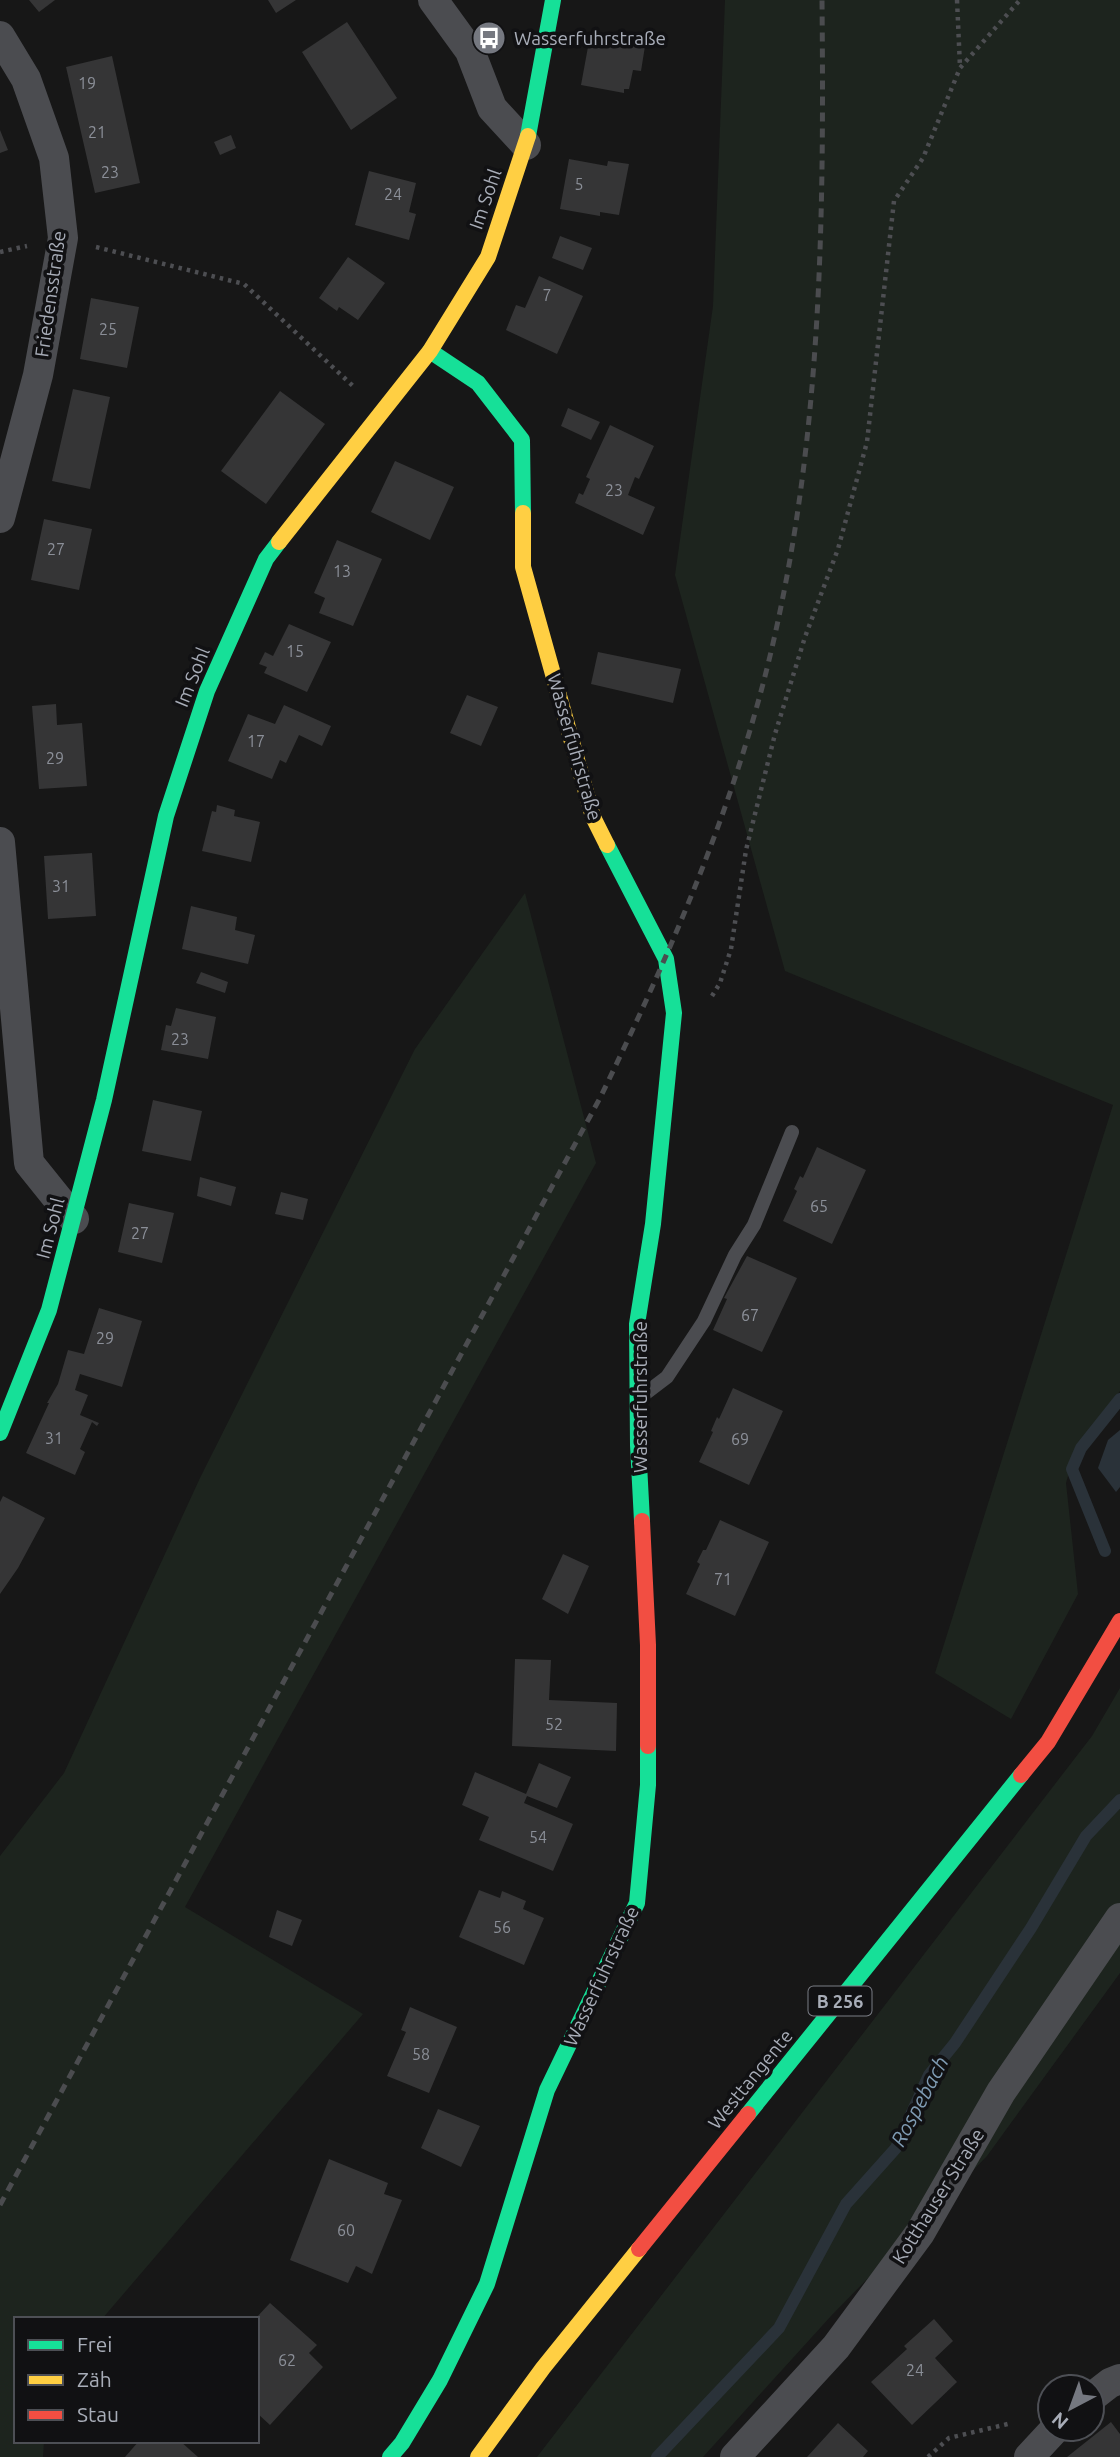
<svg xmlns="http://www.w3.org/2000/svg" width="1120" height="2457" viewBox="0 0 1120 2457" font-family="Ubuntu,sans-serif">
<rect width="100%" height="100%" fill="#171717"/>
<path fill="#1d241e" d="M725,0H1120V1391L1076,1448L1066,1483L1078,1594L1011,1719L935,1673L1113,1105L785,971L675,575L713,306Z
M525,893L596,1163L185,1907L363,2014L102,2319H16V2441H44L43,2457H0V1856L64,1773L200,1478L415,1049Z
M1120,1688V1973L987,2156L831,2316L703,2457H537L1092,1736Z"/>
<path fill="#2a3239" d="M1120,1430V1487L1116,1492L1098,1468L1108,1440Z"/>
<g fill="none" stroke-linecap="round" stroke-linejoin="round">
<path stroke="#2a3239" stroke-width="12" d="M1105,1551L1072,1469L1081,1448L1120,1399
M657,2457L779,2328L846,2204L896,2148L929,2075L955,2043L1031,1928L1086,1836L1120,1800"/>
</g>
<path fill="#353536" d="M29,0H55L39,12Z
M268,0H296L276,13Z
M347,22L397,98L351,130L302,52Z
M590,36L628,42L629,37L646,40L641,71L633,70L629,89H624V93L581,85Z
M112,56L140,183L95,193L66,67Z
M0,130L8,150L0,153Z
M231,135L236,148L220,155L214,142Z
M569,159L607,166L608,161L629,164L619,215L600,212V216L560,209Z
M369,171L416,183L409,212L416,214L409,240L355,225Z
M560,236L592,248L583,270L552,258Z
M348,257L385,283L358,320L339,307L337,311L319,298Z
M539,276L583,296L557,354L506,330L516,305L525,308Z
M91,298L139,307L127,368L80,359Z
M73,389L110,397L90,489L52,481Z
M280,391L325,424L266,504L221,471Z
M568,408L600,422L591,440L561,426Z
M610,425L654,446L639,479L635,477L628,495L655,507L643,535L575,503L579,493L583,495L590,479L586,477Z
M395,461L454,487L430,540L371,512Z
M44,519L92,529L79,590L31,580Z
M337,540L382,559L353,626L319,613L325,598L314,593Z
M289,624L331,642L307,692L264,673L267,667L259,664L265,652L273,656Z
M598,652L681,669L673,703L591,684Z
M467,695L498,707L481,746L450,733Z
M56,704L57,725L82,723L87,786L39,789L32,706Z
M284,705L331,726L322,746L299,735L286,763L280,760L272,779L228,761L248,714L275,724Z
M217,805L235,810L234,816L260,822L251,862L202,851L212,811L216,812Z
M92,853L96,916L48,919L44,856Z
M191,906L237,917L235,930L255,935L248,964L182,949Z
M201,972L228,982L225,993L196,983Z
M176,1008L216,1017L208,1059L161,1050L166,1025L171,1026Z
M153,1100L202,1111L191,1161L142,1151Z
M817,1147L866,1170L832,1244L783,1221L797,1191L794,1189L800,1176L803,1178Z
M200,1177L236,1187L231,1206L197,1196Z
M281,1192L308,1199L303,1220L275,1214Z
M129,1203L174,1213L162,1263L118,1252Z
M747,1256L797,1278L762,1352L713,1330L727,1299L724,1298Z
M99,1308L142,1321L122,1387L80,1374L75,1390L88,1395L80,1415L99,1423L97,1426L92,1422L80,1449L85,1452L75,1475L26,1453L49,1403H47L58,1384L68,1350L84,1354Z
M733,1388L783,1411L749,1485L699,1462L713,1432L711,1431L717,1417L719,1419Z
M3,1496L45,1518L18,1568L0,1594V1502Z
M720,1520L769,1542L735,1616L686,1594L700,1564L697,1562L703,1550H706Z
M563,1554L589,1566L568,1614L542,1599Z
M515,1659L551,1660L549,1700L617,1703L616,1751L512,1746Z
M539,1763L571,1777L557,1808L527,1796L524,1803L573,1824L553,1871L479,1840L489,1817L462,1805L475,1772L526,1794Z
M479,1890L500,1898L502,1891L526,1901L523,1909L544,1918L524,1965L459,1937Z
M277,1910L302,1920L292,1946L269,1937Z
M410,2007L457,2027L429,2093L387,2076L406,2032L401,2030Z
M438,2109L480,2126L461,2167L421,2148Z
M329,2159L388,2183L384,2194L402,2200L372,2274L356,2266L348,2283L290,2260Z
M270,2303L317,2345L309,2353L323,2367L270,2425L257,2413V2319H255Z
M934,2319L953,2341L935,2358L957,2382L912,2425L871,2382L907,2349L904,2346Z
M1111,2422L1120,2434V2457H1067Z
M838,2423L868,2451L863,2457H807Z
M139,2441H180L198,2457H125Z"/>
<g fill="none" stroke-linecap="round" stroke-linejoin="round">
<path stroke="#4d4e52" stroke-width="4.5" stroke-dasharray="3.5 5" stroke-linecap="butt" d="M957,0L960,67
M96,247L244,284L354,387
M0,252L27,246
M712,996L720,983L731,949L746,850L775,734L805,637L838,549L867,442L894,201L923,158L960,68L1020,0
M928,2457L949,2438L1012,2423"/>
<path stroke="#4b4c50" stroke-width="14" d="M642,1396L667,1377L704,1321L735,1255L754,1225L792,1132"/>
<path stroke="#4b4c50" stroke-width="30" d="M433,0L470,51L492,108L526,145
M0,36L26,79L54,158L63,238L38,375L0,518
M0,842L29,1163L74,1219
M1092,2397L1110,2383L1120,2379
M735,2457L836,2347L920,2233L1001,2092L1120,1918
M1029,2457L1055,2429"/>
<path stroke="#16e098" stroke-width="16" d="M528,136L553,0
M430,351L478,383L522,440L523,513
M607,845L666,959L674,1013L653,1224L637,1324L638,1445L642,1521
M0,1433L49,1310L104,1100L166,816L207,691L266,559L279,542
M748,2114L1021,1775
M390,2457L402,2443L440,2380L487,2284L547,2090L637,1903L648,1785V1746"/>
<path stroke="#ffcf43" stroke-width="16" d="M523,513V567L593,817L607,845
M279,542L430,351L488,257L528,136
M478,2457L543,2368L639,2249"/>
<path stroke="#f24e42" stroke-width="16" d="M642,1521L648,1645V1746
M1021,1775L1048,1742L1120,1621
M639,2249L748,2114"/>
<path stroke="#4b4c4f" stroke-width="5" stroke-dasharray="9 7" stroke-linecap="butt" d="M0,2205L600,1098C673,948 740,794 776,630C822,422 824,211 822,0"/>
</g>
<defs>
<symbol id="bus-disc" viewBox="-11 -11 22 22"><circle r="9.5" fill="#757880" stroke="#111113"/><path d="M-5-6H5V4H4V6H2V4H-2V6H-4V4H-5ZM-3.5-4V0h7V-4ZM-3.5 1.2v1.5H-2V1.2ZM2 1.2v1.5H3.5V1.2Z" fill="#fff"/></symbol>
</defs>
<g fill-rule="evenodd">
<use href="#bus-disc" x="470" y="19" width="38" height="38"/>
</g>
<g text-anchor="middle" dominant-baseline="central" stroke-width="7" stroke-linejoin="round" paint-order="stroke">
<g font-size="16" fill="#8b8f98">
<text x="87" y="83">19</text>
<text x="97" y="132">21</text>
<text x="110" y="172">23</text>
<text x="579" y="184">5</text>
<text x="393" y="194">24</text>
<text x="547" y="295">7</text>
<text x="108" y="329">25</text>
<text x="614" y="490">23</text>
<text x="56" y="549">27</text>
<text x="342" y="571">13</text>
<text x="295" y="651">15</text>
<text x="256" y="741">17</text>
<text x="55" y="758">29</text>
<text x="61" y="886">31</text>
<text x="180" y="1039">23</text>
<text x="819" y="1206">65</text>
<text x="140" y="1233">27</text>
<text x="750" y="1315">67</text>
<text x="105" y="1338">29</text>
<text x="54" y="1438">31</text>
<text x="740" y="1439">69</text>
<text x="723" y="1579">71</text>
<text x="554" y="1724">52</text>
<text x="538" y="1837">54</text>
<text x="502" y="1927">56</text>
<text x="421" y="2054">58</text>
<text x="346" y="2230">60</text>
<text x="287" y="2360">62</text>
<text x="915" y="2370">24</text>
</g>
<rect fill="#111113" stroke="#7b7e86" stroke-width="2" x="808.5" y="1986.5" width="63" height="29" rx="5"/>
<g font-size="18" font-weight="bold" fill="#a8adb8">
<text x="840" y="2001">B 256</text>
</g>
<g font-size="19" fill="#a8adb8" stroke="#111113" text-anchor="start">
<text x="514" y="38">Wasserfuhrstraße</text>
</g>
<g font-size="19" fill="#a8adb8" stroke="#111113">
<text transform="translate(485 199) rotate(-71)">Im Sohl</text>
<text transform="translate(50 294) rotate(-82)">Friedensstraße</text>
<text transform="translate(192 677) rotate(-68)">Im Sohl</text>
<text transform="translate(575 747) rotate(74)">Wasserfuhrstraße</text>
<text transform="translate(50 1228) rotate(-75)">Im Sohl</text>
<text transform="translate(640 1397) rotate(-90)">Wasserfuhrstraße</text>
<text transform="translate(601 1976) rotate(-65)">Wasserfuhrstraße</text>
<text transform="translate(750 2079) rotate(-51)">Westtangente</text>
<text transform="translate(938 2196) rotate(-58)">Kotthauser Straße</text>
</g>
<g font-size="21" font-style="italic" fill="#7f9bb3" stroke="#111113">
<text transform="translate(919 2101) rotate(-62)">Rospebach</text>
</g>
</g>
<rect x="14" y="2317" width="245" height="126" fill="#111113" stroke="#4d4f55" stroke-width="2"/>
<rect x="28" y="2340" width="35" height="10" fill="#16e098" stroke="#4d4f55" stroke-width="2"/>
<text x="77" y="2352" font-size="21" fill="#a8adb8">Frei</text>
<rect x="28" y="2375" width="35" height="10" fill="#ffcf43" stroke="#4d4f55" stroke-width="2"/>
<text x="77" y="2387" font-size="21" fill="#a8adb8">Zäh</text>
<rect x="28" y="2410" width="35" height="10" fill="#f24e42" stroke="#4d4f55" stroke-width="2"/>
<text x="77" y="2422" font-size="21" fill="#a8adb8">Stau</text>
<g transform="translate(1071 2408) rotate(221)"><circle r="33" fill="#111113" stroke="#4d4f55" stroke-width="2"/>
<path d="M0-5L12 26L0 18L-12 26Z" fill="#757880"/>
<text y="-10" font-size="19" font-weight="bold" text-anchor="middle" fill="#a8adb8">N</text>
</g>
</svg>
